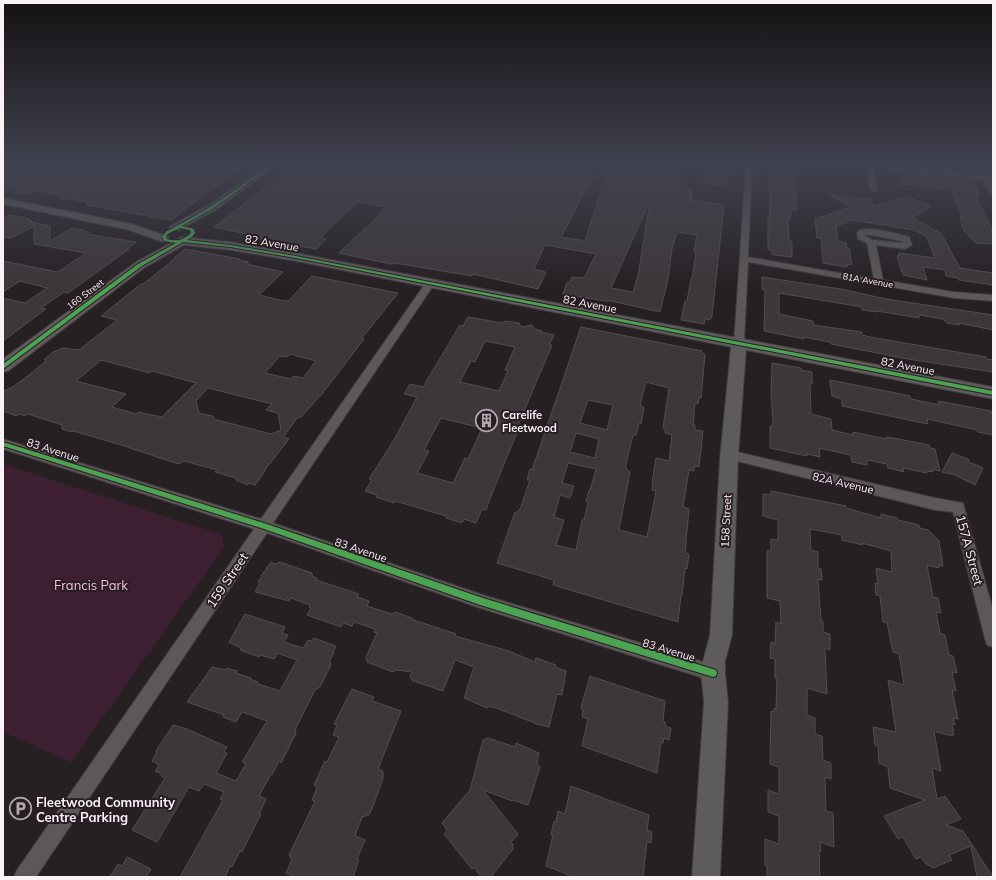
<svg xmlns="http://www.w3.org/2000/svg" width="996" height="880" viewBox="0 0 996 880" font-family="Mulish,sans-serif">
<rect width="100%" height="100%" fill="#262023"/>
<path fill="#3e1f32" d="M3,464L222,535L224,547L71,762L3,732Z"/>
<path fill="#3d373a" stroke="#524d50" fill-rule="evenodd" d="M3,165H165L215,172L226,165H246L171,220L87,205V202L63,198L59,197V195L35,190L29,193H21L15,192V188L3,190Z
M294,165H391L448,173L455,165H515L593,176L561,237L585,241L605,178L609,179L605,176L609,165H640L641,168L651,169L657,168L661,165L692,191L691,200L724,205L712,316L710,320L705,319L704,324L681,320L685,301H687L691,279H692L696,252H694L697,235L677,232L672,249L668,279L660,312L611,301H605L563,294L567,282H570L572,277L584,278L596,254L545,245L534,269L546,272L538,289L473,274L472,276L395,263L391,264L339,253L365,228H367L386,207L357,202L320,238L326,239L316,249L244,236L247,234L214,227ZM647,207L649,208L638,276L633,292L611,288Z
M710,165H729L726,186L704,183L707,169L709,170Z
M769,165H794L797,210L791,209V216H790L788,220L789,241L792,242V257L774,255L772,254L771,250L768,249V219L770,212Z
M902,165H964L968,173Z
M902,171L972,180L980,195H975L992,229L993,244L976,243L964,231L960,217L963,218L951,190L901,184Z
M828,194L871,200L873,206L907,197L931,206L912,218L941,233L960,268L993,273V285L959,280L958,278L946,276L945,270L923,267L927,280L903,275L897,257H898V255H900L899,253L935,258L927,237L914,230L852,220L836,226L838,241L846,243L847,248H849L852,265L847,264V267L823,263L821,238H817L815,219L851,207Z
M9,215L30,219L28,220L32,221L31,222L50,226V241L70,229L74,228L89,232L87,234L136,242L127,249H129L68,293L64,292L41,308L46,309L3,341V298L25,303L47,288L20,281L3,292V261L58,272L86,253L34,244V226L11,238L3,237V218Z
M185,249L240,259L239,260L248,262L247,263L251,265L283,272L259,295L280,300L288,301L312,276L398,293L362,338L364,339L322,394L300,418L298,417L284,436V437L289,439L264,471H265L255,485L249,483L248,485L237,481L236,478L215,472L217,470L184,461L178,464L121,445L77,432L72,431L71,432L62,429V425L28,414L25,416L19,414L17,416L3,411V391L11,388L25,378L45,362V359L53,352L63,348L79,350L117,320L101,316L141,284H143L171,262H170L176,258H174ZM290,354L316,361L303,378L294,376L291,379L265,373L280,356L287,357ZM101,360L150,373L152,371L196,383L162,417L138,412L136,414L112,407L126,394L76,381ZM208,388L272,404L266,410L278,413L281,430L271,434L214,419L213,416L199,413L196,401Z
M762,277L841,289L886,299L993,315V330L959,323L960,325L947,323L943,319L919,315V318L877,311V312L862,310V307L779,293V314L813,321V325L862,332V335L870,337L986,357L987,359L993,360V372L908,359L831,344L830,342L803,337L804,339L764,331L765,290L762,289Z
M468,317L502,323L505,321L519,323L521,327L532,325L534,329L542,331L541,332L554,335L549,345H552L516,430H518L491,496L486,510L482,509L476,523L464,519L462,523L446,518V516L395,501L394,503L376,497L377,495L365,491L372,480L369,479L394,440L417,397L404,394L410,384L423,387L460,325L463,326ZM485,341L515,347L505,370L508,371L499,391L460,382L471,361L475,362ZM441,418L482,428L468,459L465,458L453,483L417,473L429,451L424,450Z
M581,327L702,351L701,353L705,354L701,398H699L698,404L695,403L693,425H695V430L703,431L699,467L694,466V471L689,470L683,507L689,509L685,553L689,554L687,569L685,568L682,596L681,595L678,622L553,585L554,580L497,563L515,512H518L521,507L530,480H527L530,469L532,470ZM646,382L669,388L663,428L665,429V433L672,435L669,461L656,458L652,483H653L652,490L656,491L647,537L619,530L630,472L626,469V464L633,435H636L639,423L641,424L644,408L640,405ZM588,400L613,405L607,430L580,423ZM576,433L599,439L595,458L570,452ZM568,463L596,469L590,490H589L586,501L588,502L584,520H582L576,550L556,545L564,520L554,517L560,495L570,498L574,486L562,483Z
M772,363L801,368V370L812,372V384L810,383L811,414L831,419L832,430L853,435V432L886,439V437L893,438L929,445L930,448L935,449L940,471L932,469L933,472L927,471V473L903,468L904,472L888,468L887,464L867,460V465L852,462L851,455L819,448L820,457L807,454V456L770,448V426H772L773,421L771,394Z
M830,380L891,392L910,396L911,399L939,405L938,401L991,411L993,417V435L978,432L977,430L927,419L928,424L842,406V399L832,396Z
M952,453L968,459L969,462L983,468L975,485L955,475L942,472Z
M771,491L846,506V508L881,518V514L897,518L898,520L919,525L920,528L928,530L939,541L943,566L939,565V568L927,565L933,597L938,598L941,613L936,612L940,633L945,635L949,655L953,656L957,673L952,672L956,691L952,690L958,719L953,718L955,725L952,724L954,735L952,734V736L934,731L941,771L932,768L937,799L945,796L961,819L946,825L963,831L993,877H977L971,846L949,855L952,860L933,868L925,863L921,857L916,859L903,837L898,839L884,816L925,800L890,788L888,767L879,763L878,746L875,745L873,727L896,732L888,680L904,685L899,654L893,652L887,623L883,622L880,596L876,595L875,583L878,584L876,568L892,572L891,551L862,543L863,545L842,540V535L810,529L811,550L818,552V568L821,569L822,580L818,579L821,621H823V632L830,634V650L825,648L827,694L807,688V715L815,718V734L822,736L823,760L831,763V779L825,777L826,811L833,813L834,847L820,842L821,852L819,851L820,877H767V866L765,865V839L779,844V816L768,812V790L779,794V767L770,764L771,711L774,712V708L776,709L777,678H775V659L770,658L771,642L775,644L776,622L781,624L780,601L767,598V551H771V539L778,540V520L763,516V494L771,495Z
M271,562L275,564L280,562L312,573L311,574L313,575L312,576L317,578L316,580L359,594L357,597L369,601L367,606L392,614L395,612L412,618L411,619L456,634L455,636L509,651L535,662L536,658L556,665L555,667L566,671L562,695L557,694L549,727L537,724L499,709L488,706L487,708L464,698L474,667L455,660L443,691L413,681L410,677L412,672L396,670L393,672L367,662L366,657L377,633L374,632L375,629L354,622L352,626L343,623L341,627L307,615L311,608L309,607L310,605L291,598L289,601L255,592L260,583L258,582L262,576H261Z
M245,614L285,627L282,633L288,635L284,642L303,648L308,640L312,641L314,638L336,646L333,652H334L329,663H331L330,667L320,687L315,690L295,730H296L295,735L281,763L279,761L272,775L271,774L259,796L266,799L259,814H261L242,852L240,851L232,867L230,866L225,877H180L223,800L220,799L224,792L204,784L199,791L189,787L157,842L132,830L165,778L161,776L162,774L155,771L159,765L152,761L157,752L156,751L173,725L187,729L227,747L224,752L227,753L216,773L236,781L246,764L242,762L267,721L242,712L236,722L223,717L224,715L187,702L212,667L226,670L227,668L237,671L236,673L251,678L250,679L258,682V684L280,691L297,660L277,653L274,659L260,655L259,657L240,650L241,648L229,642Z
M590,676L665,701L663,721L665,722V726L671,728L669,740L664,738L663,743L661,742L657,773L582,746L588,719L582,717L583,709L581,708Z
M352,689L374,697L372,701L401,711L378,769L383,771V778L374,804L369,815L362,817L355,836L365,840L357,859L359,860L353,877H295L286,873L292,859L290,858L291,855H289L315,801L312,800L317,788L314,785L325,761L327,762L339,737L333,735L337,725L334,724Z
M488,738L515,747L516,743L539,753L537,764L540,767L528,805L513,800L512,801L483,790L518,834L511,842L514,845L512,847L513,849L491,877H481L474,867L472,869L444,834L447,830L442,823L470,790L483,740Z
M571,786L649,815L647,830L652,832L651,843L647,842L643,877H574L546,866L553,835H551L554,821L556,822L558,811L565,814Z
M127,857L151,869L146,877H110L118,864L122,866Z"/>
<g fill="none" stroke-linecap="round" stroke-linejoin="round">
<defs>
<path id="street" d="M746,165H752L748,257L874,279L867,243L858,239L857,232C865,224 898,234 909,237L912,245L905,249L876,245L883,280L954,292L993,295V301L954,298L748,262L744,343L743,345H735L734,343ZM865,234L902,241L903,243L873,240L865,236Z
M865,165H871L878,189L877,191H874L870,189Z
M876,165H892L993,177V181H990L993,185V193H990L983,180L879,167Z
M430,280L435,283L273,523L480,594L713,665L719,667L721,673L719,679L713,681L480,608L267,533L36,877H14L17,870L254,529L3,449V439L261,519L427,281Z
M729,450L935,498L963,503L993,610V647L987,645L985,639L953,512L935,510L725,458L723,455L725,452Z"/>
<path id="secondary" d="M266,165H277L217,209L179,230H171L169,228L171,226L209,205Z
M3,198L132,224L167,236L169,238L167,240L163,242L129,230L3,204Z
M182,237L230,242L296,253L993,387V399L746,350L738,458L732,635L725,661V673L728,702L720,877H692L704,702L701,673L703,661L710,635L720,458L731,347L296,261L230,250L184,245L144,268L8,371L3,372V359L136,262Z"/>
</defs>
<use href="#street" stroke="#3f3a3c" stroke-width="2"/>
<use href="#secondary" stroke="#3f3a3c" stroke-width="2"/>
<use href="#street" fill="#5c5759" fill-rule="evenodd"/>
<use href="#secondary" fill="#5d5b5c" fill-rule="evenodd"/>
<defs>
<path id="cycleway" d="M270,165H274L214,208L182,226L194,229L195,233L192,237L187,240L230,245L296,256L993,391V395L296,258L230,247L183,242L142,266L3,369V364L138,264L176,243L164,241L162,236L167,231L173,228L174,227C209,210 239,187 270,165ZM180,228L190,230L191,233C184,240 176,242 167,239L166,236L169,233Z
M3,442L264,523L480,597L713,669L716,670L717,673L716,676L713,677L480,605L264,529L3,446Z"/>
</defs>
<use href="#cycleway" stroke="#291d24" stroke-width="2"/>
<use href="#cycleway" fill="#4ca352" fill-rule="evenodd"/>
</g>
<linearGradient id="sky" x2="0" y2="1"><stop stop-color="#151213"/><stop offset="0.57" stop-color="#414250"/><stop offset="1" stop-color="#414250" stop-opacity="0"/></linearGradient>
<rect width="996" height="288" fill="url(#sky)"/>
<defs>
<symbol id="building-ring" viewBox="-11 -11 22 22"><circle r="9.5" fill="#291d24" stroke="#b0a8ac" stroke-width="1.5"/><path d="M-4-6H4V6H1V3H-1V6H-4ZM-2.5-4.3h1.7v1.8h-1.7ZM.8-4.3h1.7v1.8H.8ZM-2.5-1h1.7V.8h-1.7ZM.8-1h1.7V.8H.8Z" fill="#b0a8ac"/></symbol>
<symbol id="parking-ring" viewBox="-11 -11 22 22"><circle r="9.5" fill="#291d24" stroke="#b0a8ac" stroke-width="1.5"/><path d="M-3.5-5.5H1a3.5 3.5 0 0 1 0 7H-1V5.5H-3.5ZM-1-3.4V-.6H.8a1.4 1.4 0 0 0 0-2.8Z" fill="#b0a8ac"/></symbol>
</defs>
<g fill-rule="evenodd">
<use href="#building-ring" x="474" y="408" width="25" height="25"/>
<use href="#parking-ring" x="8" y="796" width="25" height="25"/>
</g>
<g text-anchor="middle" dominant-baseline="central" stroke-width="4" stroke-linejoin="round" paint-order="stroke">
<g font-size="9" fill="#faf2f6" stroke="#291d24">
<text transform="translate(868 280) rotate(10)">81A Avenue</text>
<text transform="translate(85 294) rotate(-37)">160 Street</text>
</g>
<g font-size="11" fill="#faf2f6" stroke="#291d24">
<text transform="translate(272 243) rotate(10)">82 Avenue</text>
<text transform="translate(590 304) rotate(11)">82 Avenue</text>
<text transform="translate(908 366) rotate(11)">82 Avenue</text>
<text transform="translate(53 450) rotate(18)">83 Avenue</text>
<text transform="translate(843 483) rotate(13)">82A Avenue</text>
<text transform="translate(726 521) rotate(-87)">158 Street</text>
<text transform="translate(361 550) rotate(19)">83 Avenue</text>
<text transform="translate(669 650) rotate(17)">83 Avenue</text>
</g>
<g font-size="11" font-weight="bold" fill="#faf2f6" stroke="#291d24" text-anchor="start">
<text x="502" y="415">Carelife<tspan x="502" dy="13">Fleetwood</tspan></text>
</g>
<g font-size="13" fill="#faf2f6" stroke="#291d24">
<text transform="translate(970 550) rotate(75)">157A Street</text>
<text transform="translate(227 580) rotate(-56)">159 Street</text>
</g>
<g font-size="13" fill="#fbbee0" stroke="#291d24">
<text x="91" y="585">Francis Park</text>
</g>
<g font-size="13" font-weight="bold" fill="#faf2f6" stroke="#291d24" text-anchor="start">
<text x="36" y="802">Fleetwood Community<tspan x="36" dy="15">Centre Parking</tspan></text>
</g>
</g>
<rect width="996" height="880" fill="none" stroke="#faf2f6" stroke-width="8"/>
</svg>
